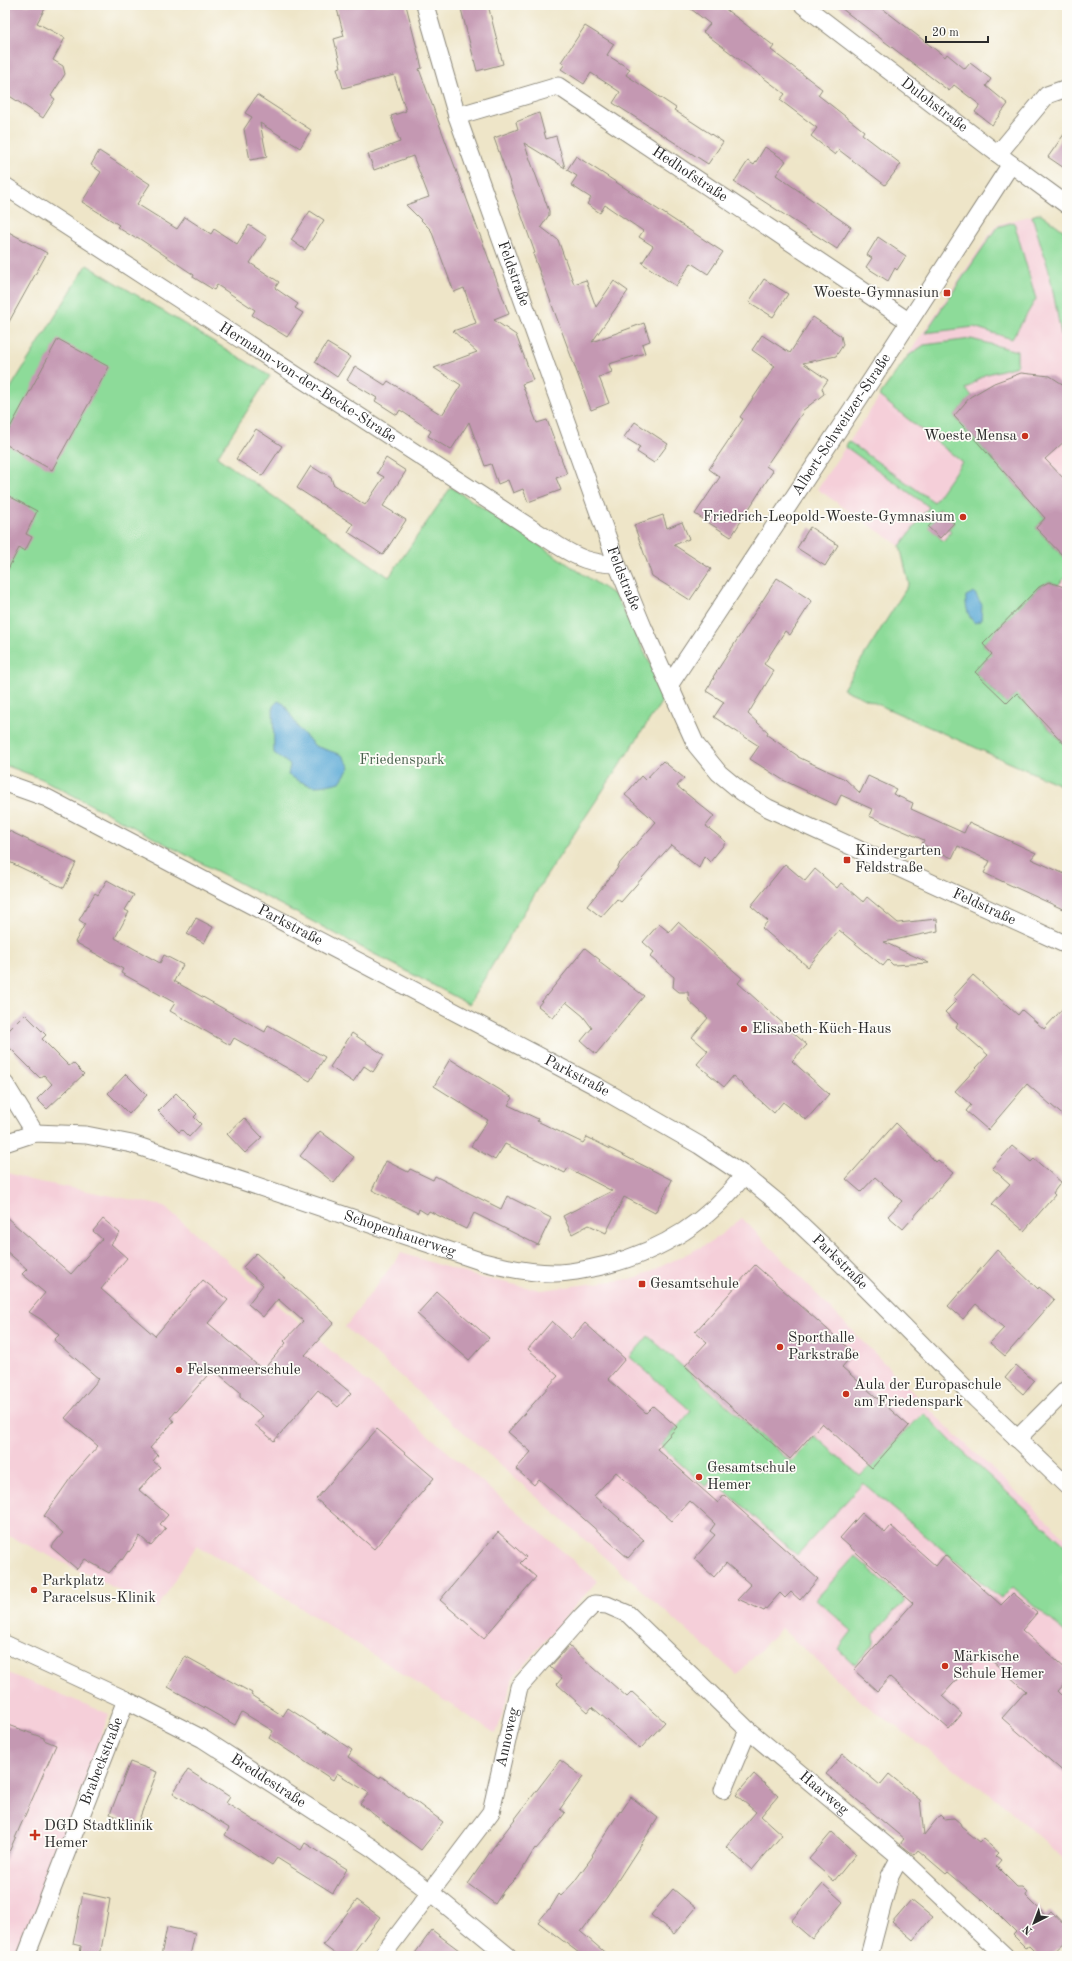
<svg xmlns="http://www.w3.org/2000/svg" width="1072" height="1961" viewBox="0 0 1072 1961" font-family="'Old Standard TT',serif">
<rect width="100%" height="100%" fill="#fdfcf7"/>
<filter id="ink" filterUnits="userSpaceOnUse"><feTurbulence type="fractalNoise" baseFrequency=".025" numOctaves="2"/><feDisplacementMap in="SourceGraphic" scale="8" xChannelSelector="R" yChannelSelector="G"/><feConvolveMatrix kernelMatrix="1 2 1 2 8 2 1 2 1" color-interpolation-filters="sRGB"/></filter>
<filter id="wash" filterUnits="userSpaceOnUse"><feTurbulence type="fractalNoise" baseFrequency=".012" numOctaves="4" result="noise"/><feDisplacementMap in="SourceGraphic" scale="16" xChannelSelector="R" yChannelSelector="G"/><feGaussianBlur stdDeviation="0.9" result="paint"/><feColorMatrix in="noise" values="0 0 0 0 0 0 0 0 0 0 0 0 0 0 0 0 0 1.4 0 .05"/><feComposite in="paint" operator="in"/></filter>
<g filter="url(#wash)">
<rect width="100%" height="100%" fill="#eee5c8"/>
<path fill="#f5cfd9" d="M1040,213L1067,233V788L843,689L909,584L900,546L817,489L996,225Z
M5,1172L30,1180L164,1206L597,1581L514,1676L496,1734L239,1568L196,1546L157,1609L5,1534Z
M742,1218L937,1417L1067,1539V1862L996,1799L863,1703L781,1628L737,1675L345,1327L401,1253L478,1277L541,1290L637,1278L711,1242Z
M5,1672L109,1714L21,1956H5Z"/>
<path fill="#8ddb99" stroke="#5c8362" fill-rule="evenodd" d="M1040,213L1067,233V365L1049,271L1032,216Z
M1014,222L1036,299L1012,339L974,327L925,333L997,227Z
M87,265L270,376L217,457L389,577L451,487L616,596L666,695L541,884L469,1004L42,779L5,765V397Z
M971,339L1017,351V366L984,375L966,389L972,396L954,416L1045,518L1036,528L1067,560V576L1058,585L1049,582L1039,587L983,644L992,654L975,672L1006,703L1016,694L1067,747V788L843,689L909,584L900,546L929,507L846,447L848,441L934,502L962,462L879,396L908,356L924,345ZM940,509L954,523L948,529L951,532L943,541L929,527L937,517L934,514Z
M648,1336L791,1462L815,1436L860,1476L924,1413L951,1441L1067,1547V1634L1013,1587L1001,1599L863,1483L797,1555L712,1479L706,1487L661,1446L691,1411L630,1357Z
M855,1556L905,1600L874,1634V1643L855,1665L838,1649L852,1631L816,1599Z"/>
<path fill="#5dabd7" stroke="#446b81" d="M974,592L982,605L981,621L975,623C968,618 965,605 966,596Z
M278,701L284,704L299,729L315,746L342,755L350,767L340,782C314,788 312,788 288,775L290,765L274,753L273,706Z"/>
<g id="blocks">
<path fill="#c498b2" d="M5,5H47L37,23L65,38L53,60L63,66L65,74L51,96L55,99L43,118L5,93Z
M336,5H406L422,68L419,69L509,314L494,320L516,335L533,380L522,384L537,423L547,420L567,474L556,478L561,490L528,502L523,489L513,493L508,480L498,484L491,464L485,466L469,422L451,450L428,436L431,431L400,410L397,415L375,401L377,398L347,380L355,366L385,385L388,381L442,415L461,385L434,368L477,352L453,331L476,323L464,288L454,292L431,230L406,205L429,197L413,156L374,170L368,154L400,142L391,116L406,111L394,75L343,88L337,68L341,67L334,39L344,36Z
M460,5H488L503,64L477,71Z
M686,5H720L774,46L771,50L822,89L818,95L864,131L862,134L901,164L885,185L839,150L835,155L811,136L817,128L780,100L785,94L703,32L710,24Z
M837,5H878L945,57L947,54L965,69L970,63L991,79L986,86L1008,104L992,125L975,112L980,105L954,85L949,91Z
M585,26L614,44L607,55L630,69L626,75L676,108L674,110L723,142L708,164L613,103L620,92L591,73L584,84L561,69L565,64L561,62Z
M257,95L311,130L300,148L260,123L267,157L250,160L244,129L252,117L245,113Z
M539,113L546,139L556,136L565,168L524,143L549,211V215L541,227L558,240L574,284L586,280L596,307L614,281L628,291L592,342L644,323L650,341L642,344L645,353L609,364L612,372L599,377L609,403L591,410L533,254L535,253L494,138L518,129L516,122Z
M1067,130V170L1048,157Z
M765,147L786,161L776,175L851,227L837,249L734,182L748,161L754,165Z
M99,151L150,184L137,204L177,229L185,217L211,234L214,229L237,244L249,225L267,237L250,263L279,282L275,288L298,304L295,308L303,313L287,337L252,315L255,310L217,285L214,290L193,277L194,275L137,237L135,238L117,227L119,225L82,202L101,172L91,165Z
M576,156L723,252L708,274L691,263L676,286L642,263L653,246L639,237L643,231L605,205L600,213L587,204L591,198L571,185L577,176L567,170Z
M310,211L324,220L305,250L291,240Z
M5,230L47,253L5,329Z
M878,237L906,256L897,270L895,268L888,281L866,267L872,258L867,255Z
M764,279L788,294L773,317L749,302Z
M813,317L841,336L843,345L836,356L803,363L828,380L822,388L824,394L802,411L803,412L766,466L773,471L731,537L695,514L720,477L709,469L743,419L740,417L775,366L752,350L762,335L790,353Z
M58,339L109,367L52,470L5,444V437Z
M327,343L350,357L337,377L315,362Z
M1021,373L1050,376L1067,387V439L1045,459L1067,482V560L1036,528L1045,518L954,416L970,397L994,383Z
M635,422L668,444L654,463L637,452L640,447L624,437Z
M256,429L282,446L262,476L236,459Z
M386,458L406,471L383,506L406,520L383,555L348,532L353,524L297,488L311,466L322,473H325L331,477L333,484L365,505L384,477L377,473Z
M5,494L37,511L26,534L32,537L25,551L19,548L5,575Z
M942,512L954,523L940,538L928,527Z
M663,515L667,528L682,522L689,539L674,545L711,569L690,600L652,576L634,525Z
M810,527L838,545L825,566L797,548Z
M777,578L812,601L790,635L785,631L764,664L774,671L748,714L768,732L767,735L798,756V757L845,779L860,793L868,776L896,789L893,794L913,803L911,809L964,833L969,822L1036,853L1031,859L1067,875V911L984,873L990,861L958,846L952,858L922,844L924,840L869,816L872,809L841,795L836,805L783,780L750,759L759,746L714,717L724,702L706,691L714,678L713,677Z
M1049,582L1067,588V747L1017,693L1007,703L975,672L992,654L983,644L1039,587Z
M663,761L684,778L677,786L714,816L706,826L726,842L710,862L704,856L699,868L671,845L621,902L617,899L601,917L587,906L617,869L619,864L656,822L625,795L641,776L645,780Z
M5,829L76,863L64,888L5,860Z
M785,864L805,881L815,869L837,888L841,883L863,902L867,897L898,923L937,919L938,931L884,942L929,963L893,965L888,960L883,966L839,930L808,967L762,928L768,921L751,906Z
M107,880L134,895L125,910L129,912L115,938L160,963L164,955L183,965L174,981L265,1032L268,1025L325,1057L310,1081L234,1038L230,1045L170,1011L175,1003L121,973L123,969L75,942L85,924L79,920L95,893L98,895Z
M196,918L213,927L204,943L187,934Z
M678,922L742,978L738,983L807,1045L792,1061L829,1094L806,1120L783,1102L774,1113L733,1076L724,1087L697,1064L708,1051L692,1037L708,1018L689,1001L688,992H679L673,987L674,977L650,957L654,952L643,942L659,924L669,932Z
M585,948L600,960L599,962L644,996L596,1054L581,1041L592,1028L583,1016L566,1002L553,1018L538,1006Z
M973,975L1018,1015L1022,1010L1044,1029L1067,1004V1119L1027,1084L988,1130L966,1111L971,1105L955,1091L988,1055L956,1027L958,1024L945,1012L957,1000L953,997Z
M25,1014L46,1035L42,1039L69,1066L73,1063L84,1074L47,1109L37,1099L52,1084L44,1075L40,1078L5,1043V1034Z
M352,1033L384,1055L373,1072L364,1066L353,1082L330,1067Z
M450,1059L513,1098L508,1105L538,1119L537,1121L583,1143L587,1137L672,1180L655,1213L624,1197L606,1233L589,1225L572,1234L563,1216L612,1191L568,1168L565,1173L505,1144L495,1160L471,1146L488,1120L434,1086Z
M126,1074L147,1095L129,1114L108,1093Z
M176,1093L197,1114L194,1117L201,1124L189,1137L182,1130L179,1132L158,1111Z
M244,1118L262,1137L245,1153L227,1134Z
M896,1123L936,1162L938,1160L953,1173L903,1229L888,1216L902,1201L875,1177L861,1192L846,1179Z
M320,1131L354,1157L334,1183L300,1156Z
M1012,1146L1031,1162L1034,1159L1061,1182L1053,1193L1055,1195L1024,1231L992,1204L1010,1184L992,1168Z
M386,1161L408,1172L410,1169L433,1180L435,1176L501,1209L507,1196L551,1218L538,1245L474,1213L466,1229L429,1211L427,1214L419,1209L418,1213L372,1190Z
M5,1216L71,1274L102,1239L93,1231L103,1219L120,1233L111,1244L127,1258L101,1289L155,1336L203,1280L228,1300L208,1323L263,1370L286,1343L284,1341L303,1321L278,1299L263,1317L248,1304L263,1285L243,1267L256,1253L334,1323L305,1355L351,1393L338,1407L318,1390L274,1441L255,1425L263,1416L240,1397V1392L213,1369L170,1418L174,1421L150,1448L158,1455L153,1461L160,1467L139,1490L168,1515L160,1524L166,1529L151,1546L140,1536L129,1552L128,1551L122,1560L121,1559L109,1573L85,1559L77,1569L51,1547L63,1533L44,1516L72,1476L98,1446L65,1418L99,1379L54,1340L59,1335L42,1320L29,1312L45,1293L22,1274L27,1269L5,1250Z
M997,1250L1038,1289L1039,1287L1054,1300L1005,1356L990,1343L1004,1328L976,1304L963,1319L948,1306Z
M755,1265L854,1353L842,1367L909,1426L872,1468L822,1423L790,1459L685,1366L707,1342L695,1332Z
M437,1292L489,1338L469,1360L417,1314Z
M552,1321L571,1339L585,1323L625,1359L608,1379L646,1413L653,1406L677,1427L657,1449L718,1503L724,1495L818,1579L800,1600L791,1592L785,1598L780,1593L764,1611L738,1599L751,1585L726,1563L714,1577L694,1559L715,1535L710,1531L715,1524L690,1501L672,1521L616,1472L594,1496L644,1540L628,1558L539,1479L534,1485L516,1469L531,1452L508,1432L558,1376L528,1349Z
M1016,1365L1034,1381L1023,1394L1005,1378Z
M377,1429L434,1478L374,1549L316,1499Z
M862,1513L885,1533L891,1526L936,1566L945,1555L1001,1605L1013,1593L1037,1613L1022,1630L1067,1670V1681L1058,1691L1067,1700V1775L1002,1718L1026,1691L982,1652L942,1696L962,1714L949,1729L890,1677L877,1691L854,1670L913,1603L840,1538Z
M498,1532L526,1557L520,1563L536,1577L484,1638L440,1600Z
M569,1646L627,1697L632,1692L665,1722L640,1749L592,1707L588,1712L557,1684L562,1678L550,1667Z
M185,1656L252,1693L251,1695L283,1716L288,1708L352,1750L348,1757L380,1778L381,1776L443,1822L421,1850L360,1804L369,1793L337,1773L333,1780L269,1738L273,1731L242,1712L235,1725L168,1687Z
M5,1724L44,1738V1740L56,1745L5,1861Z
M843,1754L880,1785L889,1774L920,1800L924,1835L940,1815L944,1819L954,1818L960,1823L961,1827L980,1842L983,1839L999,1853L996,1856L1001,1860L996,1866L1017,1887H1022L1027,1892L1026,1896L1046,1916L1051,1911L1067,1928V1940L1050,1956H1039L1029,1946L1026,1948L1013,1935L1016,1932L983,1899L981,1900L948,1872L946,1874L918,1850L914,1855L900,1844L904,1839L826,1774Z
M560,1760L583,1777L560,1809L565,1813L549,1834L536,1849L535,1848L519,1875L504,1890L495,1904L468,1884L495,1845Z
M130,1762L157,1772L137,1825L110,1814Z
M188,1770L230,1797L226,1803L301,1850L305,1843L347,1869L333,1893L277,1858L272,1865L225,1835L229,1828L173,1793Z
M754,1774L778,1796L761,1816L782,1835L752,1870L726,1847L756,1812L736,1795Z
M631,1797L658,1818L607,1897L581,1932L609,1956H583L538,1922L549,1909H550L559,1894L561,1896L574,1882L593,1856L592,1855L620,1811L621,1812Z
M832,1832L856,1854L834,1881L809,1859Z
M823,1884L843,1902L812,1939L791,1921Z
M673,1889L696,1908L674,1934L651,1915Z
M83,1893L110,1899L100,1956H80L81,1946L73,1944Z
M357,1900L380,1917L351,1956H338L323,1945Z
M911,1900L932,1917L913,1940L892,1922Z
M167,1927L195,1933L190,1956H161Z
M432,1930L467,1956H413Z"/>
</g>
</g>
<g filter="url(#ink)">
<use href="#blocks" fill-opacity="0" stroke="#8c887a" stroke-width="1"/>
<g fill="none" stroke-linecap="round" stroke-linejoin="round">
<defs>
<g id="street">
<path id="s1" d="M425,5L457,116L617,564L643,627L696,745L719,773L742,792L768,808L1067,945"/>
<path id="s2" d="M803,5L1011,164L1067,205"/>
<path id="s3" d="M457,116L558,86L908,321"/>
<path d="M998,154L1047,95L1067,88"/>
<path id="s4" d="M5,186L557,545C578,558 591,564 617,564"/>
<path id="s5" d="M670,684L872,379L1011,164"/>
<path id="s6" d="M5,783L47,798L596,1086L699,1145L744,1175L777,1202L837,1259L976,1399L1067,1486"/>
<path d="M5,1084L35,1133"/>
<path id="s7" d="M5,1143L35,1133L86,1135L132,1144L483,1262C506,1268 530,1273 555,1273C572,1273 589,1269 606,1265C661,1251 709,1221 744,1175"/>
<path d="M1017,1439L1067,1389"/>
<path id="s8" d="M5,1644L126,1700L203,1739L372,1848L430,1892L508,1956"/>
<path d="M723,1790L748,1730"/>
<path id="s9" d="M26,1956L126,1700"/>
<path id="s10" d="M382,1956L491,1812L519,1687L582,1616L594,1604L607,1605L628,1614L748,1730L900,1857L1005,1956"/>
<path d="M869,1956L890,1876L900,1857"/>
</g>
</defs>
<use href="#street" stroke="#8c887a" stroke-width="19"/>
<use href="#street" stroke="#fff" stroke-width="17"/>
</g>
</g>
<g fill="#c8321e" stroke="#fdfcf7" stroke-width="1.5">
<rect x="943" y="289" width="8" height="8" rx="2"/>
<circle cx="1025" cy="436" r="4"/>
<circle cx="963" cy="517" r="4"/>
<rect x="843" y="856" width="8" height="8" rx="2"/>
<circle cx="744" cy="1029" r="4"/>
<rect x="638" y="1280" width="8" height="8" rx="2"/>
<circle cx="780" cy="1347" r="4"/>
<circle cx="179" cy="1370" r="4"/>
<circle cx="846" cy="1394" r="4"/>
<circle cx="699" cy="1477" r="4"/>
<circle cx="34" cy="1590" r="4"/>
<circle cx="945" cy="1666" r="4"/>
<path d="M33 1829h4v4h4v4h-4v4h-4v-4h-4v-4h4z"/>
</g>
<g text-anchor="middle" dominant-baseline="central" stroke-width="3.5" stroke-linejoin="round" paint-order="stroke">
<g font-size="15" fill="#2b2b2b" stroke="#fdfcf7">
<text stroke="none"><textPath href="#s2" startOffset="165">Dulohstraße</textPath></text>
<text stroke="none"><textPath href="#s3" startOffset="264">Hedhofstraße</textPath></text>
<text stroke="none"><textPath href="#s1" startOffset="283">Feldstraße</textPath></text>
<text stroke="none"><textPath href="#s4" startOffset="361">Hermann-von-der-Becke-Straße</textPath></text>
<text stroke="none"><textPath href="#s5" startOffset="311">Albert-Schweitzer-Straße</textPath></text>
<text stroke="none"><textPath href="#s1" startOffset="607">Feldstraße</textPath></text>
<text stroke="none"><textPath href="#s1" startOffset="1123">Feldstraße</textPath></text>
<text stroke="none"><textPath href="#s6" startOffset="319">Parkstraße</textPath></text>
<text stroke="none"><textPath href="#s6" startOffset="643">Parkstraße</textPath></text>
<text stroke="none"><textPath href="#s7" startOffset="412">Schopenhauerweg</textPath></text>
<text stroke="none"><textPath href="#s6" startOffset="967">Parkstraße</textPath></text>
<text stroke="none"><textPath href="#s10" startOffset="257">Annoweg</textPath></text>
<text stroke="none"><textPath href="#s9" startOffset="209">Brabeckstraße</textPath></text>
<text stroke="none"><textPath href="#s8" startOffset="297">Breddestraße</textPath></text>
<text stroke="none"><textPath href="#s10" startOffset="722">Haarweg</textPath></text>
</g>
<g font-size="15" fill="#2b2b2b" stroke="#fdfcf7" text-anchor="start">
<text x="939" y="293" text-anchor="end">Woeste-Gymnasiun</text>
<text x="1017" y="436" text-anchor="end">Woeste Mensa</text>
<text x="955" y="517" text-anchor="end">Friedrich-Leopold-Woeste-Gymnasium</text>
<text x="855" y="851">Kindergarten<tspan x="855" dy="17">Feldstraße</tspan></text>
<text x="752" y="1029">Elisabeth-Küch-Haus</text>
<text x="650" y="1284">Gesamtschule</text>
<text x="788" y="1338">Sporthalle<tspan x="788" dy="17">Parkstraße</tspan></text>
<text x="187" y="1370">Felsenmeerschule</text>
<text x="854" y="1385">Aula der Europaschule<tspan x="854" dy="17">am Friedenspark</tspan></text>
<text x="707" y="1468">Gesamtschule<tspan x="707" dy="17">Hemer</tspan></text>
<text x="42" y="1581">Parkplatz<tspan x="42" dy="17">Paracelsus-Klinik</tspan></text>
<text x="953" y="1657">Märkische<tspan x="953" dy="17">Schule Hemer</tspan></text>
<text x="44" y="1826">DGD Stadtklinik<tspan x="44" dy="17">Hemer</tspan></text>
</g>
<g font-size="15" fill="#48604c" stroke="#fdfcf7">
<text x="402" y="760">Friedenspark</text>
</g>
</g>
<rect width="1072" height="1961" fill="none" stroke="#fdfcf7" stroke-width="20"/>
<g transform="translate(1034 1923) rotate(222)" stroke="#fdfcf7" stroke-width="3" paint-order="stroke">
<path d="M0-3L7 15L0 10L-7 15Z" fill="#2b2b2b"/>
<text y="-6" font-size="11" font-weight="bold" text-anchor="middle" fill="#2b2b2b">N</text>
</g>
<path d="M926 36v6h62v-6" fill="none" stroke="#2b2b2b" stroke-width="2"/>
<text x="932" y="36" font-size="12" fill="#2b2b2b" stroke="#fdfcf7" stroke-width="3" paint-order="stroke">20 m</text>
</svg>
